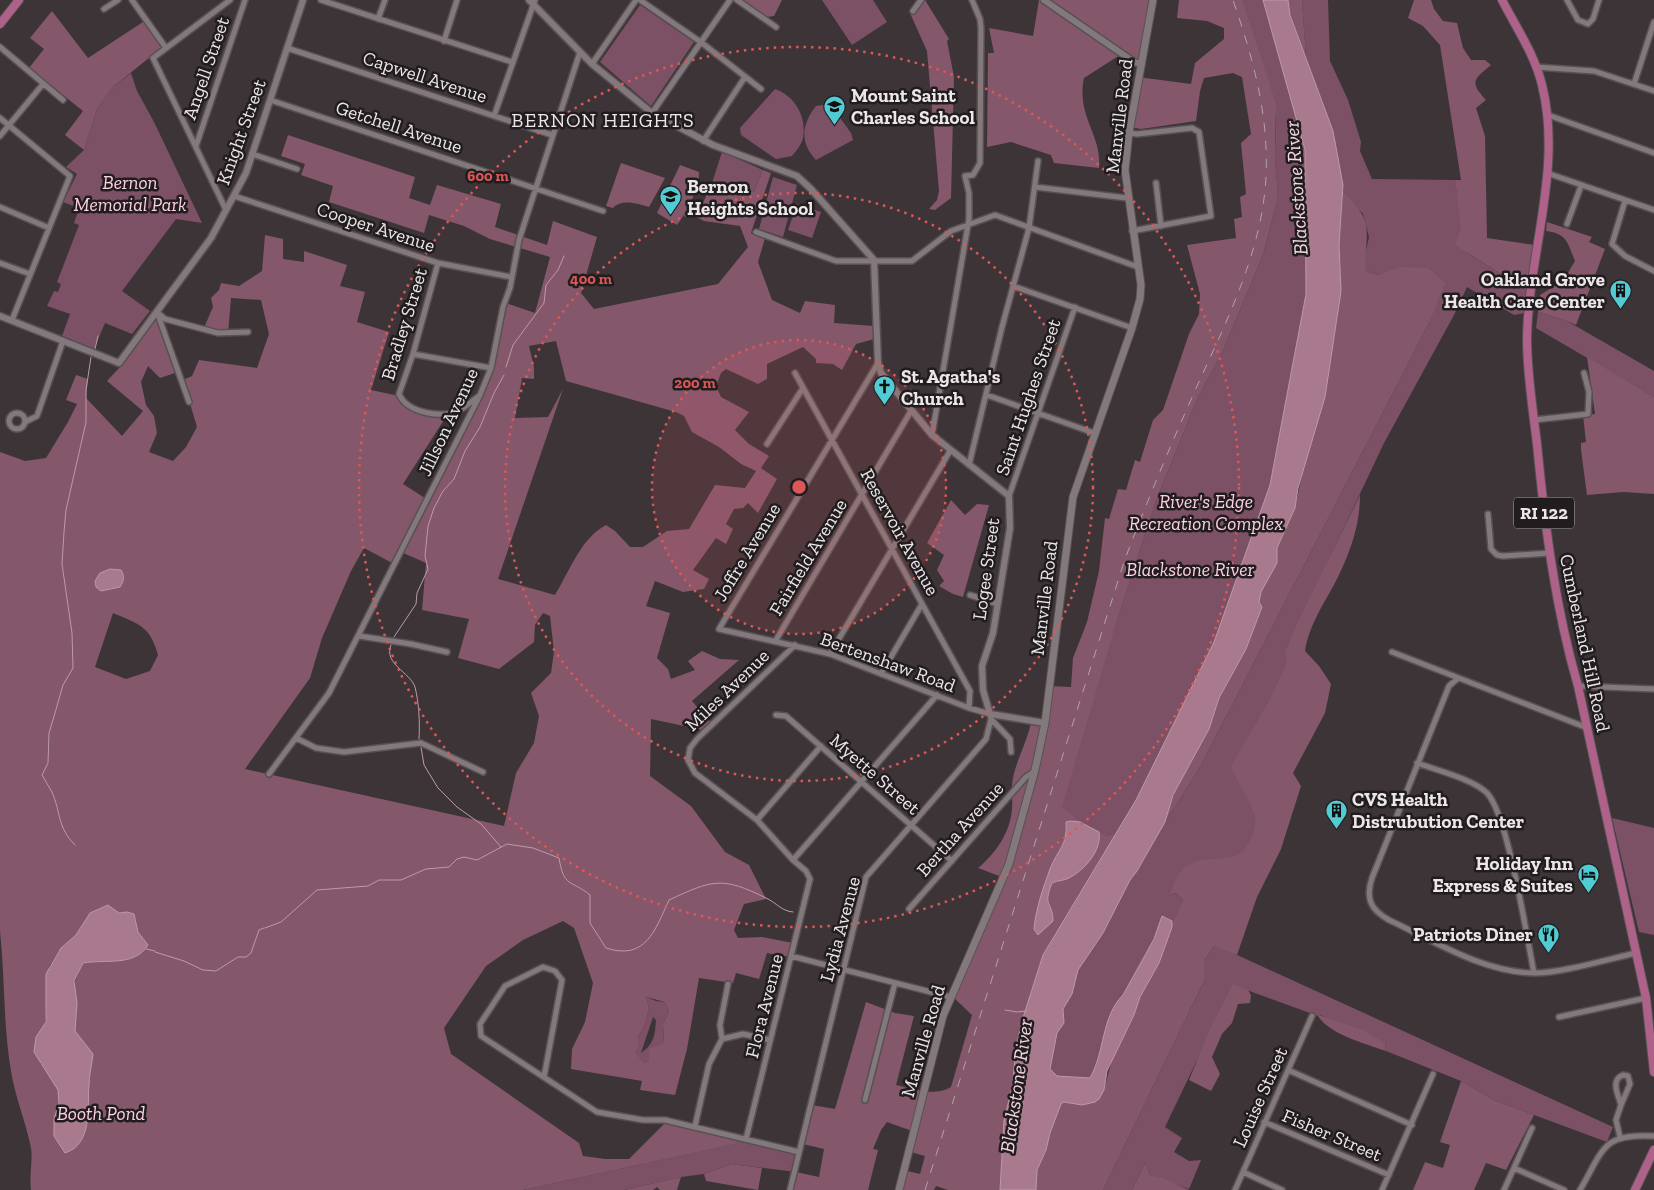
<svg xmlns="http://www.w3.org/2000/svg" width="1654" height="1190" viewBox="0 0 1654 1190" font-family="'Zilla Slab',serif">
<rect width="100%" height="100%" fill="#3d3438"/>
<path fill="#7d5165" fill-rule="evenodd" d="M822,0H873L887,22L852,45Z
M1240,0H1263L1305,150L1306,294L1270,485L1214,642L1136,800L1116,833L1106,836L980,1037L1157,498L1198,397L1221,355L1263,255L1278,197L1275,156L1276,116Z
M1302,0H1328L1330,61L1348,100L1361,142L1360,151L1372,179L1455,180L1466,252L1529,292L1525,313L1514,315L1467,287L1454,315L1384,443L1287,648L1320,689L1211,945L1195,862L1171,895L1176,893L1183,900L1172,927V921L1162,916L1154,939L1123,995C1102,1015 1104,1054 1090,1078L1057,1076L1049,1069L1057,1033L1064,1023L1063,1009L1072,994L1078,970L1103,933L1130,880L1137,871L1165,822L1199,769L1430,321L1388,272L1378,275L1366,271L1365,255L1369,237L1363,214L1343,191L1333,131L1306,57Z
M640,5L694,42L651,106L600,62Z
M131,73L137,91L154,122L202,223L176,219L122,291L150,311L132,334L105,323L94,349L62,336L70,314L47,306L54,291L58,292L61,284L57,282L79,225L74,223L79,208L63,202L77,174L66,167L84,150L97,109L114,86Z
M775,89C795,96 807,117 803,138C802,144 796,151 792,156L776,159L741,135L740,128Z
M830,104L851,133L853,140L816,160C799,142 802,124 816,106Z
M722,152L763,170L754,192L711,186Z
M773,177L797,185L783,237L759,229Z
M797,204L821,212L812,238L788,230Z
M1538,312L1567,321L1654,371V397L1536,328Z
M1612,818L1654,828V935L1639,932Z
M1214,946L1222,948L1613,1127L1607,1142L1494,1100L1461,1081L1386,1051L1385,1043L1320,1015L1318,1016L1233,985L1165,1127L1182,1138L1174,1152L1189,1161L1201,1160L1189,1189L1150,1175L1145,1163L1132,1190H1103L1204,981V961Z
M646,997L656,1001L665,1002L669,1011L663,1024L664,1043C655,1048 654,1058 645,1063L634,1053L638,1048V1037L645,1025L649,1008ZM653,1017L656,1020C655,1035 654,1044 641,1053Z
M736,1138L800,1153L796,1172L732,1164L704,1174L681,1177L624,1190H523L734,1144Z"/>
<path fill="#84576b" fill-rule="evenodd" d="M742,0H782L774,16L767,17Z
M919,0H925L949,39L947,41L954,77L951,198L935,210L929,209L937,200L939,191L927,51L910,13Z
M1039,0H1152L1141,63L1123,53L1084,78C1076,117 1102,134 1099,168L1054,163L1051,155L1011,142L987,147L988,53H994L989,28L1033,36Z
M1179,0H1242L1276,104L1275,156L1278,197L1263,255L1221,355L1198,397L1157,498L1118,617L1062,807L1080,822L1071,821L1066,822L1067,838L1051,868L1035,912H1053C1045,901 1047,895 1052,883C1058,880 1065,880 1071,878C1084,871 1102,847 1099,832L1106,836L1116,833L1043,955L1021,1024L1016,1050L1012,1088L1004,1120L1000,1190H948L936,1186L934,1190H898L903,1170L920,1174L925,1156L907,1151L912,1131L887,1122L881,1130L873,1149L878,1150L868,1190H791L796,1172L819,1177L824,1149L803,1144L812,1105L835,1109L866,1002L895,1013L914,1016L896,1085C913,1089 935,1097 951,1087L972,1015L953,997L1007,879L978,868C996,853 1010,833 1012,809C1013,801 1011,793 1012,785C1014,763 1027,744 1031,722L1044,724L1049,686L1071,687L1073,658L1087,622L1099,571L1105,518L1109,519L1118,489L1126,490L1135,460L1140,462L1153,420L1163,410L1189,334L1199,314L1200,294L1187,245L1236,238L1234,219L1242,217L1240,197L1246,194L1241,143L1251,134L1242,77L1233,73L1204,78L1200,91L1196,121L1141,129L1130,127L1138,77L1191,84L1195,63L1224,39V28L1207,21L1177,18Z
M1288,0H1302L1306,57L1290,15Z
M1414,0H1431L1434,9L1443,21L1457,23L1463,48L1471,60H1485L1491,65C1474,79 1469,82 1486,100L1476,108L1485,136L1487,238L1535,245L1529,292L1455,245L1461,228L1455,180H1461L1440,45L1423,26L1408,18Z
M52,11L88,58L146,20L164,46L114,86L97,109L84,150L65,135L83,111L29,68L44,49L30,38Z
M288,135L415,177L409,198L430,205L437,185L501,204L495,227L547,245L553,221L597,237L581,293L594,309L718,284L748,247L740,226L704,221L696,217L711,186L754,192L763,170L771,173L751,233L765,238L758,262L772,300L800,313L805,301L835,305L834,323L874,326V339L856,344L842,370L833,364L816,363V359L803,347L767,364V379L758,384L726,369L721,373L716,386L721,397L749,412L735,430L749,444L769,456L761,468L777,479L758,513L748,503L743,508L734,509L726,524L733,529L726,544L716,538L693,570L709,579L704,589L683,592L655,581L646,606L670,613L657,658L668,669L671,679L695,670L688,661L702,651L720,659L739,660L692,701L712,724L703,730L651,719L650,776L691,806L725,852L749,865L766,899L744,904L734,930L738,938L762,937L793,943L790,957L767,953L759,979L736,973L733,983L699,978L687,1049L675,1095L640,1090L642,1081L571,1069L572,1049L585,1022L593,983L574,928L563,921L523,940L486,966L444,1028L451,1054L579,1143L583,1156L605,1159H629L665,1123L736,1138L735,1144L523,1190H31C29,1177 33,1158 31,1148C26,1122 15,1097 11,1071C3,1024 5,977 0,931V452L25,461L46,458L68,422L77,404L66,400L76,375L88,379L86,398L122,436L143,411L107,381L121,366L157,314L178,372L160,378L148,366L141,382L146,405L154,416L157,433L149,452L173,461L186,447L197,427L183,380L192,376L199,360L257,368L269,334L261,300L231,298L228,334L203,330L213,307L211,298L219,290L221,283L239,286L262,271L265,235L283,239V259L304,262V251L347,265L340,286L365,292L357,322L389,332L371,390L399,396L416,409L437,413L449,412L403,484L428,500L486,384L506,303L535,313L550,257L490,239L464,226L429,215L424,233L329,202L333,186L301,175L305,164L281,156ZM556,341L566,381L676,412L684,416L692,432L719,447L741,464L756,471L745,488L715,485L689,529L667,531L643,547H630L615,531L606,525C581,538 569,572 555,595L498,579L563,389L548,417L515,418L522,378L534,379V367L529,346ZM364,548L394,564L401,552L426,563L422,610L469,619L458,658L499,669L534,642L535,625L543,613L550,616L554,652L551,673L531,693L539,716L534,743L516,773L504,826L245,769L310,678L322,638L351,571ZM110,569L121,570C125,576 124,581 120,587L101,591L96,587L95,581L100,573ZM113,613C139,624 150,626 158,655L150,671L126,679L95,667ZM108,905L119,913L127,912L134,914L138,932L148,945C136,967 104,959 83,963L71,990L68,1014L71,1030L78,1035L85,1054L90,1060L85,1104L74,1110L71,1126L59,1132L54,1128C54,1116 60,1112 62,1101C64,1092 46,1069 40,1063V1055L38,1052L45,1026L49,967L61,948L76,935L90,913ZM646,997L665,1002L669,1011L663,1024L664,1043L649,1049V1060L645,1063L635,1053L638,1048V1037L645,1025L649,1008Z
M621,163L665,178L649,207C638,204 622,198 613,208L606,206Z
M680,165L699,172C699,189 687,212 677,225L657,213Z
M1343,191C1377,225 1364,229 1366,271L1378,275L1401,267L1428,268L1445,283L1430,321L1199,769L1165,822L1173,795L1209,729L1219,698L1246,649L1262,607L1259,602L1261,592L1277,563V548L1295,508L1341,291L1339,245Z
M1547,222L1592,237L1589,242L1605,249L1576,325L1567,321L1538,312L1540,295L1563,281L1575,261C1568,244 1567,233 1546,231Z
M1587,357L1654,397V494L1623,492L1587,495L1581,450V443L1586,442L1583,415L1595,414Z
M1360,495C1360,524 1351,550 1338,577C1326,601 1309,624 1305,651L1319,666L1331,684L1325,713L1293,773L1301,786L1281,849L1257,897L1237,955L1214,946L1204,961V981L1103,1190H1036L1037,1170L1046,1150L1050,1133L1061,1104L1064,1102L1082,1105L1104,1090L1112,1060L1134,1015L1140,997L1159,963L1168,933L1183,900L1176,893L1170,895C1173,885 1176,875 1184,868C1209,849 1236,872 1252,837C1254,831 1256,825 1255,818C1251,799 1237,784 1231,766L1269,701L1287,663L1285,653L1295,628Z
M951,500L965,515L977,504L989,505L963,597L953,594L939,586L944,581L937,570L944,555L927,543Z
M1233,984L1248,990L1251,995L1250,1003L1238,1004L1232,1023L1222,1034L1212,1057L1220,1074L1211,1091L1189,1080L1209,1031Z
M1319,1015L1363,1030L1385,1043L1386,1051C1366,1044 1329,1034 1318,1016Z
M1461,1081L1494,1100L1534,1115L1506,1170L1486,1163L1474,1190H1413L1425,1162L1443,1168L1450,1145L1440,1142Z
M1145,1163L1150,1175L1163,1178L1189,1190H1132Z
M732,1164L762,1168L758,1190L706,1181L704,1174Z
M681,1177L677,1190H660L657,1187L653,1190H624Z"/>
<path fill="#a9798e" stroke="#bd9aa9" d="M1263,0H1288L1290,15L1333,131L1343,185L1339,245L1341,291L1325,397L1298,488L1295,508L1277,548V563L1261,592L1259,602L1262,607L1246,649L1219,698L1209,729L1173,795L1165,822L1137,871L1130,880L1103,933L1078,970L1072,994L1063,1009L1064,1023L1057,1033L1050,1069L1057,1076L1090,1078C1105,1052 1101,1017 1123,995L1154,939L1162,916L1172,921V927L1159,963L1140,997L1134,1015L1107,1071L1104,1090L1099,1099L1095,1102L1082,1105L1064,1102L1061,1104L1050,1133L1046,1150L1037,1170L1036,1190H1000L1004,1120L1012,1088L1016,1050L1021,1024L1043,955L1136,800L1214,642L1270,485L1306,294L1305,150Z
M110,569L121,570C125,576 124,581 120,587L101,591L96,587L95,581L100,573Z
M1071,821L1080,822L1099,832C1102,850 1085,869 1071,877C1065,881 1058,880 1052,883C1042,908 1053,901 1053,921L1038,935L1034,929C1036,907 1043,889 1050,869C1058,849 1068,845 1066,822Z
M108,905L119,913L127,912L134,914L138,932L148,945C135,967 105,959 83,963L74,981L77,1003L75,1031L93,1054C92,1064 89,1075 89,1085C87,1108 93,1144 65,1153L54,1136V1119L59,1103L58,1090L34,1052L36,1037L46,1022V974L61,948L76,935L90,913Z"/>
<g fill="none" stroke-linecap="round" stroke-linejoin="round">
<path stroke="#bd9aa9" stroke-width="1" d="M95,349L98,336
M506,367L513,345L544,303L546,285L558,270L564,256
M394,637L416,604L417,593L428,569L425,556L428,526L434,508L443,491L454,479L465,451L480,427L494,393L504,375
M391,645C383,664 410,672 415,687C419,703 420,723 419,739
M421,747L424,765L438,788L457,807L481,824L501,847
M75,845C57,827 61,813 52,792C49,786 45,781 42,775L48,763L49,733L55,713L63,685L73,668L72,633L62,564L64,532L66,510L86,422V390L91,357
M265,928L281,922L317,890L368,886L379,880H401L426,869L449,867L457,859L464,857L477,860L507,844L533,848L559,858C564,888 570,879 590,895V923L606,948C646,961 655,930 669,900C712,880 722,876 766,898C777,903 781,911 793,912
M146,949L155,951
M155,952L184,961L203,970L216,971L238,957H246L251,953L259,930L264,928
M1005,1010L1017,1012L1026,1011"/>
<defs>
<path id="minor" d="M132,0L166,48
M321,0L512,62
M640,0L702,43L761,89
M737,0L776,27
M1567,0L1578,20L1588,24L1593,19L1599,0
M104,9L118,0
M913,11L921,0
M378,19L385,0
M444,41L457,0
M0,47L63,100
M287,48L552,135
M592,64L636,0
M1536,67L1594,71L1654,91
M1634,84L1654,22
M270,100L603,211
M652,113L730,0
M1548,115L1654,153
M494,116L535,0
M0,118L70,176L12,320
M1129,133L1137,134L1192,128L1199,132L1211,216L1132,231
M0,136L43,84
M703,141L745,77
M196,146L245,0
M252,154L297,169
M1547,173L1654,210
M1156,183L1161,226
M1035,187L1127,198
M234,196L438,263L511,277
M1625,201L1612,244L1625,256L1654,271
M0,207L49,228
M226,210L153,58L230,0
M1567,224L1581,186
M756,232L836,261H912L951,231L995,215L1138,267
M0,263L30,274
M438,263L413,354L399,394C407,413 442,419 460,410C466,407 473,400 479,396
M1013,286L1132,328
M157,312L189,402
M159,314L165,319L218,333L248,332
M413,354L491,368
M795,373L970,691L969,708
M987,395L1094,433
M9 421a8 8 0 1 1 16 0a8 8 0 1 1-16 0Z
M1534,420L1588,414L1589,392L1584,373
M25,422L37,416L63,341
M932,435L969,219V193L965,176L973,175L980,163L981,28L980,19L972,0
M767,444L803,388
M969,465L1002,327L1029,228L1038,161
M1009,496L1075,307
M1488,514L1491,549L1497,555L1503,556L1550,553
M970,595L998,604
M359,636L411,644L447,652
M776,640L911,411
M1392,652L1585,727
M830,654L950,451
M881,674L922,604
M1457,679L1449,686L1372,878C1365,899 1371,910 1389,920C1434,941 1484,973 1535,973C1562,973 1608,959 1636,953
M1578,686L1654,689
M776,715L786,716L952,861
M991,719L1010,739L1011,752
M296,738L316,748L344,752L421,743L483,772
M1417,763C1436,770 1473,779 1487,793C1508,815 1527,938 1534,973
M269,774L329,693L480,395L491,368L503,307L510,288L519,240L580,52
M757,820L821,746
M793,860L937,695
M909,909L1026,777L1035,771
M791,956L950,997
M1559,1017L1646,998
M722,1039L743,1034L770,1040
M1288,1070L1412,1125
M1623,1075L1628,1076L1630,1084L1621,1105C1618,1094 1610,1080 1623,1075Z
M544,1077L562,980L555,971L543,967L505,986L480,1024L481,1036L597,1112L643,1120H665L799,1152
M865,1100L895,983
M1264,1122L1389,1175
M695,1126L709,1064L722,1039L720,1025L728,984
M1620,1137L1616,1120L1621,1105
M746,1139L810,879L806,871L793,860L757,820L695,773L688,760L690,748L697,739L795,645
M1514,1168L1564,1190
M1243,1172L1282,1190
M790,1190L866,877L986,739L991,719L990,714L969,708L830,654L719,629L878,363
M1235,1190L1312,1016
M1382,1190L1433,1074
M1504,1190L1532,1128
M1580,1190C1604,1149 1602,1133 1654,1136"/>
<path id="tertiary" d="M529,0L592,64L652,113L713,145L797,176L811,189L874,260L878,363L881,373L932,435L1009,496L1010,528L993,633L982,666L983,690L990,714L1045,723
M1044,0L1134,62L1141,64
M0,316L119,363L211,238L246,173L303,0"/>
<path id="secondary" d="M899,1190L943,1016L1009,864L1035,770L1045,723L1073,497L1132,328L1140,299L1141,285L1125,170L1129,133L1153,0"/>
<path id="primary" d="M1502,0C1516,27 1535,55 1542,85C1563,169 1528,255 1527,339C1527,374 1533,410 1537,444C1545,526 1555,607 1578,686L1646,998L1654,1072
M0,24L19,0
M1635,1190L1654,1150"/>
</defs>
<use href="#minor" stroke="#585153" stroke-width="8"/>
<use href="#tertiary" stroke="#585153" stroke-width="9"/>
<use href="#secondary" stroke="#585153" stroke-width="9"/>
<use href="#primary" stroke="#585153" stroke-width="10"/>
<use href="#minor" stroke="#83787c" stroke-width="5"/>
<use href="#tertiary" stroke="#83787c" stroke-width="6"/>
<use href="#secondary" stroke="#83787c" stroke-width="7"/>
<use href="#primary" stroke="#af6289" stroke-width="8"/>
<path stroke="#ada6a8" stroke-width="1" stroke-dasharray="9 9" stroke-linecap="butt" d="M925,1190L1125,559C1146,504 1169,449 1193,395C1224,326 1262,254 1266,177C1269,115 1253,58 1233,0"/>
</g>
<circle cx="799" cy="487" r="147" fill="#dc5858" fill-opacity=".12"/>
<g fill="none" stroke="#dc5858" stroke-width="2.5" stroke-dasharray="2.5 5">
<circle cx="799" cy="487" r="147"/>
<circle cx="799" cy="487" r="294"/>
<circle cx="799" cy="487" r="440"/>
</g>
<defs>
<symbol id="school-pin" viewBox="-11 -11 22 30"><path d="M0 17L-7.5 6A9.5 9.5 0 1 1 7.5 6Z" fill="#51ccd4" stroke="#211d1f"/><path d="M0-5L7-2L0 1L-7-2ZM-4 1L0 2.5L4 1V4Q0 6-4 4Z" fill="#111"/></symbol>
<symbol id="building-pin" viewBox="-11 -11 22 30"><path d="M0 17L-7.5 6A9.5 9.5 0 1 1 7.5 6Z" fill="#51ccd4" stroke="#211d1f"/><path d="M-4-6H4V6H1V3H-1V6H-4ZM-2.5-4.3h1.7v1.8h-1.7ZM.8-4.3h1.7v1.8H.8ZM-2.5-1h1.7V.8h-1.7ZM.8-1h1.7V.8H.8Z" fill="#111"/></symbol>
<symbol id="church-pin" viewBox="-11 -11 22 30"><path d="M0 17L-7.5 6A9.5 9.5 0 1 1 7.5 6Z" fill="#51ccd4" stroke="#211d1f"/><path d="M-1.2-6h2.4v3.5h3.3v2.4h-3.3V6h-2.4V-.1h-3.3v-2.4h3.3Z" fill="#111"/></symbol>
<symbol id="hotel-pin" viewBox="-11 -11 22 30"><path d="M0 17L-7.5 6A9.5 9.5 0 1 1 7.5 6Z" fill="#51ccd4" stroke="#211d1f"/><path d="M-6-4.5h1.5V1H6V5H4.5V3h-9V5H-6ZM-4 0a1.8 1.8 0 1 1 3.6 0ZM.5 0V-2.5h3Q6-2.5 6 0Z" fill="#111"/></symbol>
<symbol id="restaurant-pin" viewBox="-11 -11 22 30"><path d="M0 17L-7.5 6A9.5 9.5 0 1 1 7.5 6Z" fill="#51ccd4" stroke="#211d1f"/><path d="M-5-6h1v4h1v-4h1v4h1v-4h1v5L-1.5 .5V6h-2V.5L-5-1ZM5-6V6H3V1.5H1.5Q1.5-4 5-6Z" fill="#111"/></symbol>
</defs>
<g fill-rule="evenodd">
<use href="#school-pin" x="822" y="94" width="25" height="34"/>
<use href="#school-pin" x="658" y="184" width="25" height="34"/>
<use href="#building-pin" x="1608" y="278" width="25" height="34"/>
<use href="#church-pin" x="872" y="374" width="25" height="34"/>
<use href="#building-pin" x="1324" y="798" width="25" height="34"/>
<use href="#hotel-pin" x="1576" y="862" width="25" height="34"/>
<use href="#restaurant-pin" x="1536" y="922" width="25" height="34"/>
</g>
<g text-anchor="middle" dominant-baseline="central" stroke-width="5" stroke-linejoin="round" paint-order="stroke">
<rect fill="#211d1f" stroke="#afaaac" stroke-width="1" x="1514" y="497.5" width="60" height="31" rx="4"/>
<g font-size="18" font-weight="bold" fill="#ece6e8">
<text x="1544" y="513">RI 122</text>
</g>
<g font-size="19" fill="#ece6e8" stroke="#211d1f">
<text transform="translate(206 68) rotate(-71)">Angell Street</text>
<text transform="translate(425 77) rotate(18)">Capwell Avenue</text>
<text transform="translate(1119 116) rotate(-83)">Manville Road</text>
<text transform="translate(399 127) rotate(18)">Getchell Avenue</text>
<text transform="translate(241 132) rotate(-70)">Knight Street</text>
<text transform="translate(376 227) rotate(18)">Cooper Avenue</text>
<text transform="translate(404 324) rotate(-73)">Bradley Street</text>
<text transform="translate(1028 397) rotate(-71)">Saint Hughes Street</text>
<text transform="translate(448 422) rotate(-65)">Jillson Avenue</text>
<text transform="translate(900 532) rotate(61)">Reservoir Avenue</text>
<text transform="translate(747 552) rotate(-59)">Joffre Avenue</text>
<text transform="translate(808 557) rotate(-59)">Fairfield Avenue</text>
<text transform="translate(986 569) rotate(-82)">Logee Street</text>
<text transform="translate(1044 598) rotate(-83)">Manville Road</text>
<text transform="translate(1585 643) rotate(78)">Cumberland Hill Road</text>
<text transform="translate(888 662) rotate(20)">Bertenshaw Road</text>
<text transform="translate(727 690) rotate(-44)">Miles Avenue</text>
<text transform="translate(875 774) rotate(41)">Myette Street</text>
<text transform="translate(960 829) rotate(-48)">Bertha Avenue</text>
<text transform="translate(840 929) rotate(-75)">Lydia Avenue</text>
<text transform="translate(764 1006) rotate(-76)">Flora Avenue</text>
<text transform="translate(923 1041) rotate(-74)">Manville Road</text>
<text transform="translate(1260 1097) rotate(-66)">Louise Street</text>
<text transform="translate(1332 1135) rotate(23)">Fisher Street</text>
</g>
<g font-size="19" font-weight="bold" fill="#ece6e8" stroke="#211d1f" text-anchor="start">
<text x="851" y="95">Mount Saint<tspan x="851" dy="22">Charles School</tspan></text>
<text x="687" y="186">Bernon<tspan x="687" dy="22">Heights School</tspan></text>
<text x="1605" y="279" text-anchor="end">Oakland Grove<tspan x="1605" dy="22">Health Care Center</tspan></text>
<text x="901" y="376">St. Agatha's<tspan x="901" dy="22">Church</tspan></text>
<text x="1352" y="799">CVS Health<tspan x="1352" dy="22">Distrubution Center</tspan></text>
<text x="1573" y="863" text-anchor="end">Holiday Inn<tspan x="1573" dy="22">Express &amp; Suites</tspan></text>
<text x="1533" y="934" text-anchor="end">Patriots Diner</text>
</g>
<g font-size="19" font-style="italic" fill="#ffd0e4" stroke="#211d1f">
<text x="130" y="182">Bernon<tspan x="130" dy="22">Memorial Park</tspan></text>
<text x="1206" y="501">River's Edge<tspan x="1206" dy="22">Recreation Complex</tspan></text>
<text x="1190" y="569">Blackstone River</text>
<text x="101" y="1113">Booth Pond</text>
</g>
<g font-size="20" letter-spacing="1" fill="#ece6e8" stroke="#211d1f">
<text x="603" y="120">BERNON HEIGHTS</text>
</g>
<g font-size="20" font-style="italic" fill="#f6d7e3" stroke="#211d1f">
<text transform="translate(1296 188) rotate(-94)">Blackstone River</text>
<text transform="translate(1016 1086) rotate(-82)">Blackstone River</text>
</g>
</g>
<circle cx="799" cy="487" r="8" fill="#dc5858" stroke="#211d1f" stroke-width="2.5"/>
<g font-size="15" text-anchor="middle" font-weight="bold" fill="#dc5858" stroke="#211d1f" stroke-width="5" stroke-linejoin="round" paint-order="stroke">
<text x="488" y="181">600 m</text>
<text x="591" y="284">400 m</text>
<text x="695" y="388">200 m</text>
</g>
</svg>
